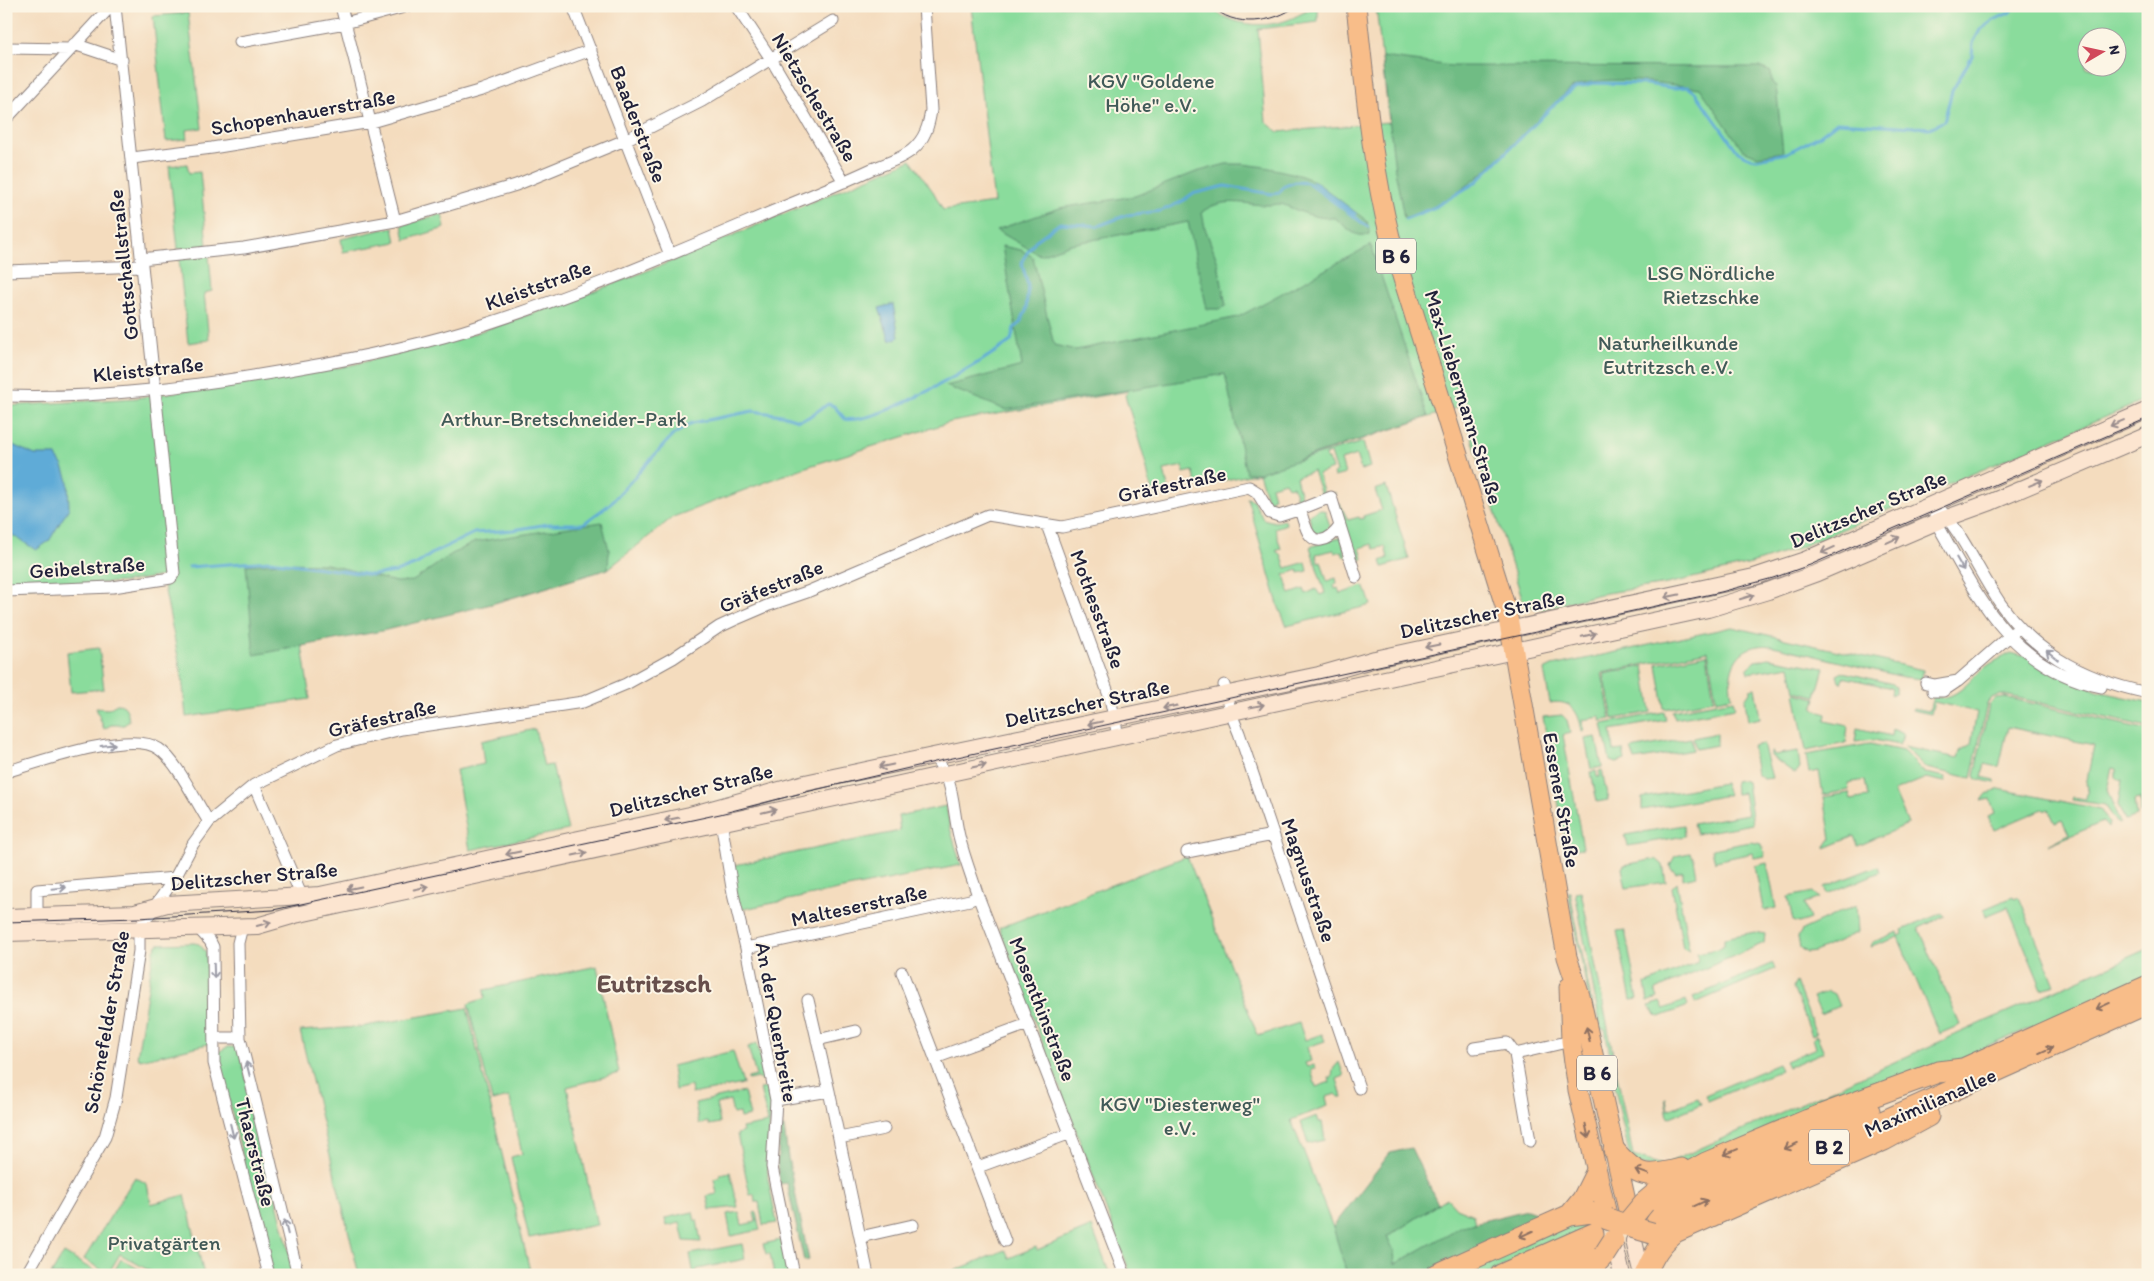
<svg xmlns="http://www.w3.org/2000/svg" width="2154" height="1281" viewBox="0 0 2154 1281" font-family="Itim,sans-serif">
<rect width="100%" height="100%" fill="#fcf5e5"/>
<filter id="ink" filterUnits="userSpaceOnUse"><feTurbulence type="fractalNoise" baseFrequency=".02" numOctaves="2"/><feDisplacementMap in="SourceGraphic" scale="10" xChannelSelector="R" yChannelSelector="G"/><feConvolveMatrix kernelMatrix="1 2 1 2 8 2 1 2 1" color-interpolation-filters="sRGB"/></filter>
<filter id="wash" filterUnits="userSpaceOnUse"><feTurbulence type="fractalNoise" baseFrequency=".0096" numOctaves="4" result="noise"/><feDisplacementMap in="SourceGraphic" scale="20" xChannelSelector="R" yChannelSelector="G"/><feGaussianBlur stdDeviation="1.12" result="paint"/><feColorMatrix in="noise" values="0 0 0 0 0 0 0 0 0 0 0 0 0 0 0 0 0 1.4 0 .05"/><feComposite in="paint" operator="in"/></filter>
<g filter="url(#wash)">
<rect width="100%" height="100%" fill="#f4dcbe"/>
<path fill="#8adc9c" stroke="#567f6c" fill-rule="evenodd" d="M971,6H1208C1229,24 1259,29 1285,21C1297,17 1305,10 1318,8V22L1258,29L1266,122L1278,132L1389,122L1376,6L1667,9V6H2148V399L1796,549L1751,564L1667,584L1600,594L1543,609L1532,607L1523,601L1462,406L1296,461L1363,442L1370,467L1361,470L1356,455L1341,460L1345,474L1334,477L1333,474L1337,472L1331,453L1325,455L1327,460L1329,459L1332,469L1318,474L1324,494L1336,493L1322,498L1313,471L1296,477L1302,501L1311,498L1312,501L1299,506L1293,486L1288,487L1285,482L1271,486L1274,497L1271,498L1273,506H1278L1280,508L1295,503V507L1278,511L1269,505L1259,473L1197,486L1193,471L1184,473L1183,466L1164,470L1169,492L1153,496L1145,461L1125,395L1129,391L951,422L803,468L673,517L608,569L491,604L286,649L302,646L310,699L186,717L182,677L162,576L126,582L6,587V406L136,398L343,367L458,339L574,299L670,262L911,160L934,193L943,210L994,203ZM2086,38H2116V68H2086Z
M188,13L202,128L186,130L187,139L166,141L153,16Z
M187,164L189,173L200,172L207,246L178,249L169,166Z
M442,214L445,228L405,240L402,225Z
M393,227L396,242L343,252L341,239Z
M209,256L212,291L204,293L209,340L188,343L179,259Z
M1386,486L1409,559L1383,567L1381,561L1388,558L1385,546L1374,549L1372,544L1360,548L1363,559L1354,562L1337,505L1340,504L1348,520L1359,517L1360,519L1364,518L1363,516L1382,510L1375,490Z
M1247,498L1253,500L1263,519L1275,522L1285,520L1286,524L1275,528L1281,549L1276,551L1281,555L1286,568L1306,562L1308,571L1299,573L1298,570L1284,575L1290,594L1304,589L1306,594L1316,589L1320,595L1325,593L1310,547L1341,537L1346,556L1344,557L1342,551L1335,553L1334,550L1316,554L1318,562L1321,561L1327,581L1336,578L1337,583L1334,585L1335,589L1338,588L1340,594L1363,586L1366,590L1371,605L1287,626L1279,608Z
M1319,509L1325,511L1330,526L1325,532L1317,534L1312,529L1309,515Z
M1732,627L1923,670L1922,679L1903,677L1778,647C1742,639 1725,663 1732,697L1716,700L1708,651L1602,673L1611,719L1601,721V717L1582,720L1584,730L1582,731C1579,712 1571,699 1550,703L1544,670L1552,666Z
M99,648L104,689L71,692L67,652Z
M2011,653L2031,658L2097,691L2148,702V727L2000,694L1990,699L1987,704L1971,778L1926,768L1904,747L1958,758L1960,751L1971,744L1977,712L1934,702L1931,714L1912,710L1913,708L1929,711L1933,697C1956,702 1968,681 1983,669C1991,662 2002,658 2011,653Z
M1707,654L1714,700L1664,709L1657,664Z
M1768,658L1824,668L1816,696L1795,691L1790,666L1748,673L1747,669L1756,661Z
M1644,666L1651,712L1613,719L1604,674Z
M1843,672L1893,684L1896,687V692L1891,695L1892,688L1843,677L1841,683L1839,682L1837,675Z
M1755,688L1760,718L1748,721L1745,699L1750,692V689Z
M1795,693L1816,698L1813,709L1826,714L1825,721L1848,726L1846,743L1806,751Z
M2004,697L2148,730V810L2140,814V799L2134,800L2136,816L2125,820L2118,805L2122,780L2116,778V769L2112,768L2107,790L2120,823L2118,824L2105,805L2072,800L2073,797L2086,799L2088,786L2086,785L2094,745L2008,727L1999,767L1985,764L1982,777L1995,780V783L1976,779L1974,776L1989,705L1996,698Z
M1733,700L1735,708L1675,719L1672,711Z
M117,704C127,704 128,713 129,721L124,725H111L104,729L96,708L108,709Z
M1664,712L1666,720L1611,730L1614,751L1623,750L1625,760L1616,763L1610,761L1602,724Z
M1562,715L1567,720L1570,733L1563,735L1583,848L1567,850L1543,717Z
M1857,728L1891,736L1892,729L1904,734L1899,745L1874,740L1855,742Z
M535,729L544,766L552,765L568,830L470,850L456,770L484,764L481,741Z
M1717,733V745L1696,749L1693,738Z
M1596,737L1602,767L1591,769L1585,739Z
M1691,738L1693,750L1635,760L1631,749Z
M1763,744L1772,778L1764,779L1757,774L1752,746Z
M1870,744L1903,751L1925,773L1946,777L1945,782L1926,778L1894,791L1908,824L1858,846L1854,836L1825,848L1831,839L1824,797L1849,793L1851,800L1868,797L1865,780L1848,783L1849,790L1823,795L1819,771L1809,773L1806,755Z
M1798,751L1800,769L1794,773L1771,756V752H1773L1774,755Z
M1602,770L1608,800L1597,802L1591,772L1596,771L1597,777H1600L1599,771Z
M1741,780L1747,782L1753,824L1696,834L1693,824L1748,814L1744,793L1736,794L1735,781Z
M1724,783L1728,795L1642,810V798Z
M1999,789L2100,809L2109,823L2108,828L2103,822L2048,845L2069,834L2062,820L2055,823L2049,810L2045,811L2043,809L1994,830L1988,816L1995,813L1990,799L1981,801L1985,796Z
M946,806L950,828L961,865L739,910L730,866L900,831L898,816Z
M1684,825L1685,836L1628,846L1625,835Z
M1751,842L1762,844L1765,856L1754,858L1752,853L1716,861L1715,863L1712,849Z
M1690,853L1694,859L1697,876L1683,879V871L1676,873L1671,869L1670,865L1675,856Z
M1187,856L1258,1036L1299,1023L1305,1040L1322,1034L1325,1041L1307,1047L1311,1061L1305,1063L1307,1067L1314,1065L1316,1068L1311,1070L1316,1087L1330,1082L1329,1078L1332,1077L1333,1069L1339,1062L1344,1076L1337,1079L1342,1097H1339L1336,1094L1326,1097L1328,1106L1291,1120L1339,1243L1346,1271L1337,1275H1131L999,928Z
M1656,859L1663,865L1666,882L1626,888L1622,868L1624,865Z
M1767,863L1776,908L1766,910L1763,909L1755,866Z
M1878,866L1880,872L1827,894L1824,887Z
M1677,882L1689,950L1683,948L1672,887Z
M1581,891L1633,1156L1663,1165L2148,949V976L1946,1065L1668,1171L1631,1162L1608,1057L1610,1056L1605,1029H1601L1575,892Z
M1568,892H1570L1597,1030H1595Z
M1813,892L1819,898L1804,904L1810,919L1799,923L1793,921L1788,897Z
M2013,897L2014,899L2019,897L2055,985L2042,989L2008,907L1986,916L1984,909Z
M1856,905L1858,932L1815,952L1807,953L1800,948L1798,937L1802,930Z
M1942,913L1945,916L1919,928L1960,1025L1939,1034L1898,937L1871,947L1873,942L1898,932L1899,936L1903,934L1902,930Z
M1625,930L1638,999L1631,1000L1617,931Z
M1755,932L1765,934L1764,943L1655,990L1658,998L1648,1002L1645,984L1698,962L1697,953L1718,949L1724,945V938Z
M194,943L199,944L206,952L210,1034L208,1044L140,1060L137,1057L154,950L158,944Z
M1773,963L1775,969L1695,1003L1693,997Z
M597,966L619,1073L567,1087L597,1225L529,1238L511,1157L522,1154L510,1099L509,1097L492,1101L468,1004L485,998L484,990Z
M1796,982L1816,1034L1812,1036L1793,987Z
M1828,991L1834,994L1839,1006L1821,1014L1813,997Z
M1686,1000L1688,1006L1660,1017L1655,1015L1650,1006L1660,1002L1664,1009Z
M467,1008L531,1275H359L300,1031L360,1027Z
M1817,1036L1824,1052L1788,1067L1785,1061L1816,1048L1813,1038Z
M757,1043L765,1079L759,1080L758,1078L748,1080V1078L756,1076L748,1047Z
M227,1047H236L239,1050L295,1275H272L217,1053Z
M733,1051L743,1084L692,1094L691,1086L675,1090L672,1066Z
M1778,1064L1781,1070L1708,1101L1705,1095Z
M767,1088L771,1109L767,1154L768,1179L777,1223L763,1225L759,1202H755L754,1194L750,1195L737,1134L743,1132L742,1128L768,1123L760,1089Z
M744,1092L750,1116L740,1118L739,1113L733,1114L730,1101L716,1104L720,1123L709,1125L708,1122L699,1124L695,1103Z
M1665,1098H1666L1668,1110L1698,1098L1701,1104L1668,1118Z
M1317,1116L1319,1122H1322L1325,1140L1308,1144L1301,1122Z
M730,1172L738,1207L710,1210L707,1196L717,1194L714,1179L720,1177L719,1174Z
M135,1177L147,1184L151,1204L185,1195L204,1275H157L120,1254L108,1274L84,1259Z
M1447,1198L1456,1208L1473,1215L1475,1223L1395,1264L1394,1251L1387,1237Z
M693,1212L695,1221L697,1220L701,1242L684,1241L680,1223L667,1226L665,1218Z
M739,1212L742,1225L756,1222L754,1213L756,1212L760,1230L731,1236L727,1214Z
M1581,1218L1588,1228L1484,1275H1452Z
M1092,1227L1110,1275H944L1005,1250L1009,1258L1036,1247L1037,1250Z
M781,1240L789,1275H774L770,1254H766L763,1244Z
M742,1244L745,1259L698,1269L696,1270L698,1275H694L690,1254Z
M64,1253L101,1275H51Z
M121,1259L149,1275H135L127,1270L124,1275H112Z"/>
<path fill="#6fbc84" stroke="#486f60" d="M1382,57L1452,66L1759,67L1771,72L1772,83L1776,86L1783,152L1758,156L1743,150L1700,88C1663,84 1607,73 1573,87C1523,129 1469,203 1404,218L1395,170Z
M1226,164H1243L1265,167L1296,174L1315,181L1367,221L1370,234C1354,239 1347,227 1335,218C1316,219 1301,212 1284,205C1279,203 1274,205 1269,205C1244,205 1224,196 1202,212L1205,228L1218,263L1226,306L1220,309H1207L1188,222L1071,244L1040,255L996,230L1060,208L1135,196L1196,172Z
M1371,245L1428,417L1259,473H1246L1225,374L1006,410L946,386L1022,366L1002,246L1021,250L1033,257L1054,345L1076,350L1238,317Z
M602,522L609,550L608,569L491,604L382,631L254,655L246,565L284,563L327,564L396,582L413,581L452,554L475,542Z
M781,1127H784L788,1158L809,1260L804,1261L787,1183L780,1184L777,1164Z
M1411,1148L1438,1204L1387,1237L1394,1251L1395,1264L1462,1226L1527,1210L1549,1218L1424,1275H1337L1346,1271L1333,1227L1390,1153Z"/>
<path fill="#5eabd7" stroke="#406689" d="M893,304L899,337L890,341L879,308Z
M6,442L35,455H55L63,466L68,481L69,508L49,541L36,550L6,531Z"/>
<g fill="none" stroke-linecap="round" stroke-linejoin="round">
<path stroke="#5eabd7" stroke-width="3" d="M1313,182L1355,214
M1405,219L1433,208L1475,183L1556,103L1575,88L1593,83L1647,84L1673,88L1688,87L1695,92L1738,152L1750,158L1757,159L1787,153L1819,136L1837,122L1930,128L1944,121L1952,91L1972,56L1973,43L1980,30L1994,20L2011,12L2015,6
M189,567L270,561L372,575L396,572L417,564L433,553L474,533L513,530L548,524H583L609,505L673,435L692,423L753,411L782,415L798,420L807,418L828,404L834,406L845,419C876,426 984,361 1011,341L1014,328L1020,323L1026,311L1028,285L1022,264L1023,259L1035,241L1060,223L1098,226L1127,215L1161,211L1181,202L1192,194L1225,186L1272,194L1279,193L1284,186L1296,182L1308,183L1368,227"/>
</g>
</g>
<g filter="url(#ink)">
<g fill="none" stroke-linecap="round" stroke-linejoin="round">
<defs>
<path id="street" d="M341,6L395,221
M573,6L670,255
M736,6L771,59L844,182
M240,42L345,23L408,6
M74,44L122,60
M6,48L70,49
M6,119L111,6
M132,158L212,148L371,122L482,90L591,50
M141,259L244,248L395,221L516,185L625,140L702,101L833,21
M6,271L142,266
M6,396C101,399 196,386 289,370C354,359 420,346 483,325C583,293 679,251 776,210C808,197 840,184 872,169C885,164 901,159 912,150C925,139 929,125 931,110L924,6
M1935,504C1959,528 1973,560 1991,589C2027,650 2081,679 2148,693
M1301,509L1331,497L1356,577
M1935,516L1936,522C1978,596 2009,667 2101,687
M1047,525L1110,698L1118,736
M6,591L113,587L171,578L174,573L115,6
M1958,681L2014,632
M1926,683L1935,685L1958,681L1943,691H1933
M1224,685L1230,711L1239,733L1359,1088
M933,756C955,778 952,808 959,836C964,857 972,877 978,896L1125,1275
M6,772C38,762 132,729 159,749C177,761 196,802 209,822
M254,785L302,897
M720,815L733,894L746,948L776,1100L772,1167L794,1275
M1187,852L1273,835
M37,916V890L175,878
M242,927L238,943L240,1038L298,1275
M198,928L210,941L213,947L214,1063L269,1275
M746,948L970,900L978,896
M902,972L1005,1241
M808,1000L829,1091
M215,1038H240
M817,1040L856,1031
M1474,1048L1507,1043L1515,1054
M935,1058L1028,1024
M776,1100L829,1091L868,1275
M839,1138L884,1129
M1530,1141L1515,1054L1571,1041
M978,1167L1071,1133
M860,1237L913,1225
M26,1275L105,1137L116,1098L139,951V929L143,923L175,878L193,844L209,822L254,785L337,745L402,729L583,702L626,684L673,658L719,627L734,620L769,605L807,592L988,515L1062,527L1249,487L1257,492L1270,513L1279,516L1301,509C1301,515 1303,520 1305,525C1312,548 1329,542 1340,526"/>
<path id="secondary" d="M6,917L135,913L167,904L320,895L690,815L805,783L1319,675L1375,659L1754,577L1805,560L2148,410
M6,933L257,926L295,915L1708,609L1768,591L1817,573L1936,522L1991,502L2148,435
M1634,1241L1642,1275
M1616,1249L1622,1275"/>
<path id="primary" d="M1356,6C1365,84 1371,161 1390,237L1507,612L1567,957L1580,996L1628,1210
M1569,987L1571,1041L1578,1090L1608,1219"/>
<path id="highway" d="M1614,1150C1638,1178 1647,1178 1681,1169
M1644,1203L1663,1187L1706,1163L1808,1120L1938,1072L1963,1069L2148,986
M1654,1207L1869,1111
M1570,1215L1583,1199L1596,1173
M1656,1223L2148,1003
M1652,1233L1662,1234L1675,1232L1884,1140L1928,1116
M1436,1275L1570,1215L1591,1212L1608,1219
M1501,1275L1593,1234
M1541,1275L1597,1250
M1585,1275L1604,1255
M1645,1275C1653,1256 1660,1244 1675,1232"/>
</defs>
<use href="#street" stroke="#8b7f7c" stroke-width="13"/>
<use href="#secondary" stroke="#8b7f7c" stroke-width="18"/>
<use href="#primary" stroke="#8b7f7c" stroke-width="21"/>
<use href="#highway" stroke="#8b7f7c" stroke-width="23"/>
<use href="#street" stroke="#fff" stroke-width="11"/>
<use href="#secondary" stroke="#fce5d0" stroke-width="16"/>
<use href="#primary" stroke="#f8bd89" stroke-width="19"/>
<use href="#highway" stroke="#f8bd89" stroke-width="21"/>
<path stroke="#22223b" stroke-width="1" d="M1212,6C1233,29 1275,23 1296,6
M6,922L138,918L273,910L720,814L806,792L939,761L1721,592L1773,578L1810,565L2148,418"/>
<defs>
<path id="highway-bridge" d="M1608,1219L1625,1225
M1630,1220L1644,1203
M1631,1227L1652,1233
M1604,1255L1613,1241"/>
</defs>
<use href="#highway-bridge" stroke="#8b7f7c" stroke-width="23" stroke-linecap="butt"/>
<use href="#highway-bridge" stroke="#f8bd89" stroke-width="21"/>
</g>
<defs><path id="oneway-shaft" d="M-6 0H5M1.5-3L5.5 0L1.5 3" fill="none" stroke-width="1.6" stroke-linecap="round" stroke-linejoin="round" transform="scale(1.25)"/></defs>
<g stroke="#9a8d8d">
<use href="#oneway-shaft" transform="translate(2117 423) rotate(157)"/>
<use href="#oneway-shaft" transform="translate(2036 483) rotate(-23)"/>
<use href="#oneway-shaft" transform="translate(1893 540) rotate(-24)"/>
<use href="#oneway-shaft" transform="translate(1828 550) rotate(156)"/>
<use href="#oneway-shaft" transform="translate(1672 596) rotate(168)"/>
<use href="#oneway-shaft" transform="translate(1747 597) rotate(-17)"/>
<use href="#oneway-shaft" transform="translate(1589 635) rotate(-13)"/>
<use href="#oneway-shaft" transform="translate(1432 646) rotate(168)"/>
<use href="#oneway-shaft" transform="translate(1257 706) rotate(-12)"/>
<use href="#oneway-shaft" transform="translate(1170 707) rotate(168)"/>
<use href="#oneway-shaft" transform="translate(1095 723) rotate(168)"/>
<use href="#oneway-shaft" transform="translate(886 766) rotate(168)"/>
<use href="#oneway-shaft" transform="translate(979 766) rotate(-12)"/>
<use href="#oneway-shaft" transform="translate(769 811) rotate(-13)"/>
<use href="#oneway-shaft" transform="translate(672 819) rotate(168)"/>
<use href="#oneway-shaft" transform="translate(513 853) rotate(168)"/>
<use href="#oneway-shaft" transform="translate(580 854) rotate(-12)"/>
<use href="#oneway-shaft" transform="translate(354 888) rotate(168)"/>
<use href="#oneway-shaft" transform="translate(421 888) rotate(-12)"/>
<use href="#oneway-shaft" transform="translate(264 924) rotate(-15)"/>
</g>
<g stroke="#9c9ca7">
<use href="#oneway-shaft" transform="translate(1960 564) rotate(60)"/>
<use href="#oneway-shaft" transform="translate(2052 655) rotate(-141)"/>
<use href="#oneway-shaft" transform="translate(108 745) rotate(-7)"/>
<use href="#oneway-shaft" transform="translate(59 888) rotate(-5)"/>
<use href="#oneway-shaft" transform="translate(214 971) rotate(88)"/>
<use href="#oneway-shaft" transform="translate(248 1069) rotate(-104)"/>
<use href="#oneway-shaft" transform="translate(232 1131) rotate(76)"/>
<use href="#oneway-shaft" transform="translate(286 1227) rotate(-104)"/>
</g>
<g stroke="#8d7062">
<use href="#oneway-shaft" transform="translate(2103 1006) rotate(156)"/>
<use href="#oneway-shaft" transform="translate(1588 1034) rotate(-103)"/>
<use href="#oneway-shaft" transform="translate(2046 1050) rotate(-24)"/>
<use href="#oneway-shaft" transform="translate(1587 1131) rotate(78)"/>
<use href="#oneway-shaft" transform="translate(1791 1146) rotate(156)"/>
<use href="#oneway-shaft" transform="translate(1731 1152) rotate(157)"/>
<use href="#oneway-shaft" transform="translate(1642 1172) rotate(-160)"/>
<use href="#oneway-shaft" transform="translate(1701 1203) rotate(-24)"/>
<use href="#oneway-shaft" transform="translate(1526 1234) rotate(156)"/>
</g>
</g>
<g text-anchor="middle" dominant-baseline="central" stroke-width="4" stroke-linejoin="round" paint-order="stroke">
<g fill="#fcf5e5" stroke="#63616e" stroke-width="1">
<rect x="1376" y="238.5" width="40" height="35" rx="4"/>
<rect x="1577" y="1055.5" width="40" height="35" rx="4"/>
<rect x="1809" y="1129.5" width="40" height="35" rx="4"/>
</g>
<g font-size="20" font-weight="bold" fill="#22223b">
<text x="1396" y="256">B 6</text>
<text x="1597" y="1073">B 6</text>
<text x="1829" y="1147">B 2</text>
</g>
<g font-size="21" fill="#415a58" stroke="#fcf5e5">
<text x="1151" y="80">KGV "Goldene<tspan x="1151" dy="24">Höhe" e.V.</tspan></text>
<text x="1711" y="272">LSG Nördliche<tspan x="1711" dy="24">Rietzschke</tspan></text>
<text x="1668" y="342">Naturheilkunde<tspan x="1668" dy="24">Eutritzsch e.V.</tspan></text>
<text x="564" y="418">Arthur-Bretschneider-Park</text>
<text x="1180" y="1103">KGV "Diesterweg"<tspan x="1180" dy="24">e.V.</tspan></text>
<text x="164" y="1242">Privatgärten</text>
</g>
<g font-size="21" fill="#22223b" stroke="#fcf5e5">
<text transform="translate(815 97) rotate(59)">Nietzschestraße</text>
<text transform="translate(303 112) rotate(-10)">Schopenhauerstraße</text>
<text transform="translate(639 124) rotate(69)">Baaderstraße</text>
<text transform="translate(123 265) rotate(-96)">Gottschallstraße</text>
<text transform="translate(538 285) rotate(-20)">Kleiststraße</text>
<text transform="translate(148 369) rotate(-6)">Kleiststraße</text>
<text transform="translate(1464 397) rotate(73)">Max-Liebermann-Straße</text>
<text transform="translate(1172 484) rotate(-12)">Gräfestraße</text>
<text transform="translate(1868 509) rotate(-23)">Delitzscher Straße</text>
<text transform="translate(87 567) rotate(-4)">Geibelstraße</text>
<text transform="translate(771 586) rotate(-22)">Gräfestraße</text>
<text transform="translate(1098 609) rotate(70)">Mothesstraße</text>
<text transform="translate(1482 614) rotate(-12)">Delitzscher Straße</text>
<text transform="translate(1087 703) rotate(-12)">Delitzscher Straße</text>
<text transform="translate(382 718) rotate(-13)">Gräfestraße</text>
<text transform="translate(691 790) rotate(-14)">Delitzscher Straße</text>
<text transform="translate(1562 800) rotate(80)">Essener Straße</text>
<text transform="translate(254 876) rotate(-5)">Delitzscher Straße</text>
<text transform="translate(1309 880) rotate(71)">Magnusstraße</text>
<text transform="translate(859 905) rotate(-12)">Malteserstraße</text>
<text transform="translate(1043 1009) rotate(69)">Mosenthinstraße</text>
<text transform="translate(106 1022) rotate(-80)">Schönefelder Straße</text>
<text transform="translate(777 1022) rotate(80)">An der Querbreite</text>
<text transform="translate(1930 1102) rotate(-24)">Maximilianallee</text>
<text transform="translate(256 1152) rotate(76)">Thaerstraße</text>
</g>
<g font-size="26" font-weight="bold" fill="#674f4c" stroke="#fcf5e5">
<text x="654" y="983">Eutritzsch</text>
</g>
</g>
<rect width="2154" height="1281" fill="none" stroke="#fcf5e5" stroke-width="25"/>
<g transform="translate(2102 52) rotate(81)"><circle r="24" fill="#fcf5e5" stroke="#a5a1a1"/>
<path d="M0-4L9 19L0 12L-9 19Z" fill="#d1495b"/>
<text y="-8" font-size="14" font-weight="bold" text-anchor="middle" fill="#22223b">N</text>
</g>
</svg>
